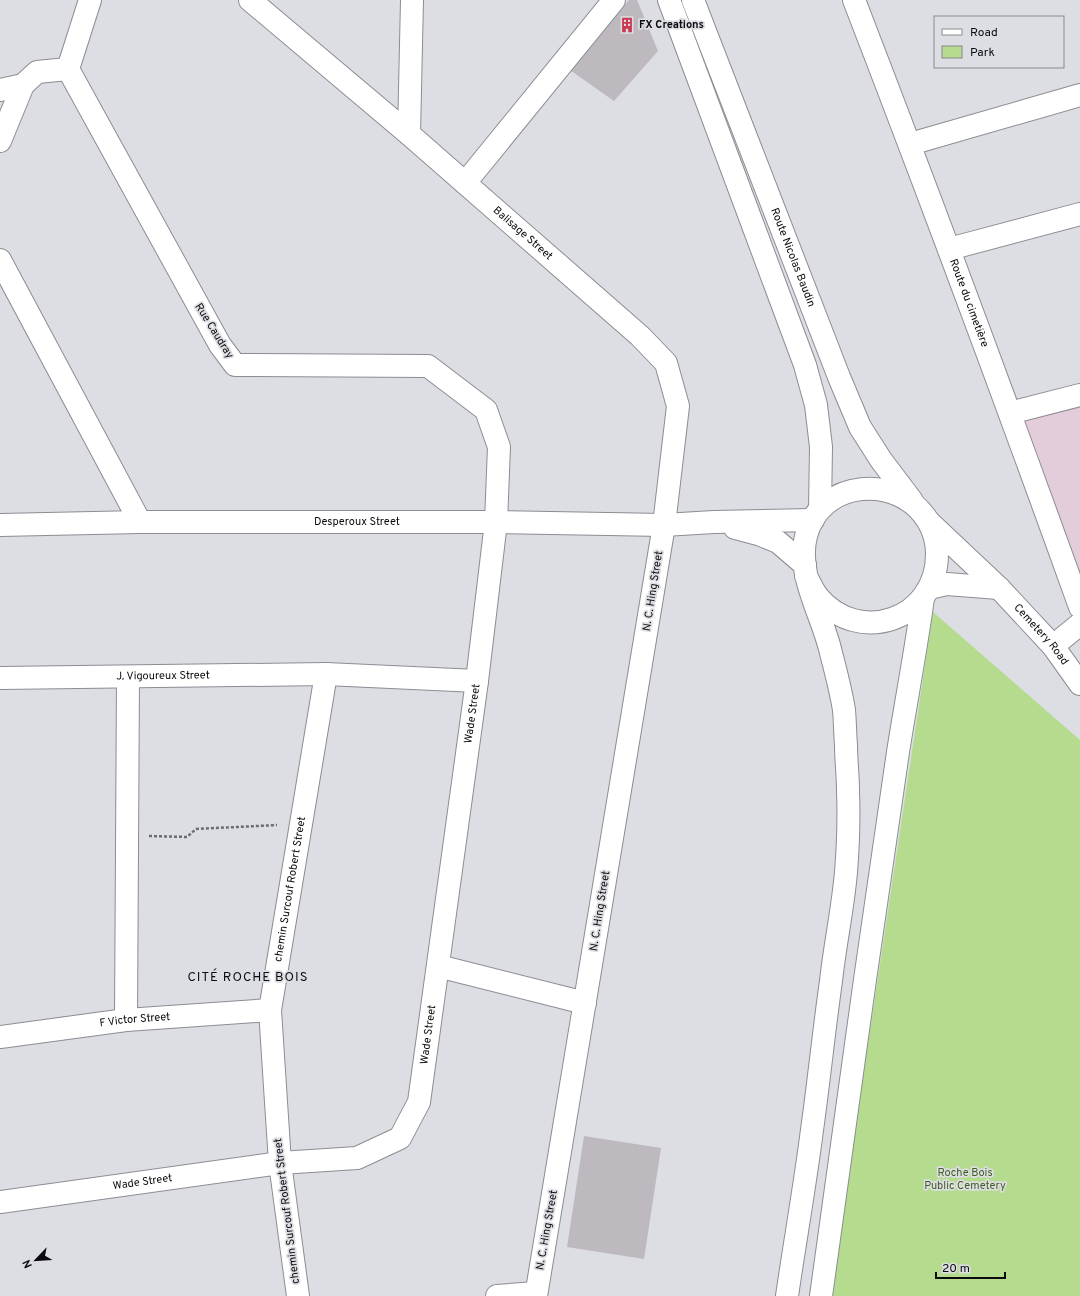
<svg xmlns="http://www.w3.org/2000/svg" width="1080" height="1296" viewBox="0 0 1080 1296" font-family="Overpass,sans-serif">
<rect width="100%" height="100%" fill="#dcdee4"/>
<path fill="#e3cddb" d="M1080,390V634L1003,412Z"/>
<path fill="#b5db8f" d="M933,612L1080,740V1296H829L855,1130Z"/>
<path fill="#beb9be" d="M629,0H637L658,51L614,101L567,68Z
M584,1136L661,1148L644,1259L567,1247Z"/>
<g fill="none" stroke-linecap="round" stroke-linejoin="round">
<defs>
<g id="minor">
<path id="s1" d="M250,0L409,134L640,336L666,363L678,406L664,525L536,1296"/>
<path id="s2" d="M854,0C932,202 1007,404 1080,607"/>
<path d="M0,90L23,85"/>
<path d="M409,134L412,0"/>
<path d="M0,141L23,85L37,72L68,69"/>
<path d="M910,144L1080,95"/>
<path d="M465,183L614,0"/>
<path d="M949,249L1080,214"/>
<path d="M0,260L140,522"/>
<path d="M1010,413L1080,395"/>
<path id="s3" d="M929,522L999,588L1053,646L1080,684"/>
<path id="s4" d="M0,525L140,522H496L664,525L714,522L813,520"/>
<path d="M735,528L761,535L778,542L805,565"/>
<path d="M929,588L947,584L999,588"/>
<path d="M1053,646L1080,624"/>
<path id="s5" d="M0,678L326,674L477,681"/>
<path d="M438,966L585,1003"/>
<path d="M126,1020L128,677"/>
<path id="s6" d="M0,1037L126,1020L270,1010"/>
<path id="s7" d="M0,1202L280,1163L357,1158L400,1138L419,1102L477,681L496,522L499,447L486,410L428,366L235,365L220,345L68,69L90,0"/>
<path id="s8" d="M298,1296L280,1163L270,1010L326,674"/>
<path d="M497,1296L536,1293"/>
</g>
<g id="secondary">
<path d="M669,0L805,365L816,405L821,447L820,509"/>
<path id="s9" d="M693,0L839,377L860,427L881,460L912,501"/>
<path d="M787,1296C795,1241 805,1185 812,1130C819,1080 824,1030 831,981C835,944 843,908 846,872C848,847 849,816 848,791C848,775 846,760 846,745C845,733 845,721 844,710C841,691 836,672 831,653C823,616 796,575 806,536C820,479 899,473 928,521C934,531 937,543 937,554C937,620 859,646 818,597C813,591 810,583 806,576"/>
<path d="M821,1296C846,1115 871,933 898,752C906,701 916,650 923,598"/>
</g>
</defs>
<use href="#minor" stroke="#8b8d93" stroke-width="24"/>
<use href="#secondary" stroke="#8b8d93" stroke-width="24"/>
<path stroke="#6c6c71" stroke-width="2.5" stroke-dasharray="3 2" stroke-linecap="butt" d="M149,836L187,837L196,829L277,825"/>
<use href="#minor" stroke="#fff" stroke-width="22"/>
<use href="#secondary" stroke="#fff" stroke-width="22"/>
</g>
<defs>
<symbol id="building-bare" viewBox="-9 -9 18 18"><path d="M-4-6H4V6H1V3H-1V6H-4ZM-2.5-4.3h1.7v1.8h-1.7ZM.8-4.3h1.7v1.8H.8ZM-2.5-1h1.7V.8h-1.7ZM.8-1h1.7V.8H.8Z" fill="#c93950" stroke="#dcdee4" stroke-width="2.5" paint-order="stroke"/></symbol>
</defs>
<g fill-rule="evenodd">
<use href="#building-bare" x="616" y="14" width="22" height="22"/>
</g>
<g text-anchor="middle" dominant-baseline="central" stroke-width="3.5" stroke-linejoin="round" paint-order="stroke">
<g font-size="11" font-weight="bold" fill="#0b0b0e" stroke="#dcdee4" text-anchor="start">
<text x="639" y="25">FX Creations</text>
</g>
<g font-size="11" fill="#0b0b0e" stroke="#dcdee4">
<text stroke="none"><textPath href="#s1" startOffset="359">Balisage Street</textPath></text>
<text stroke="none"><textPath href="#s9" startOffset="276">Route Nicolas Baudin</textPath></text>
<text stroke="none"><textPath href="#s2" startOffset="324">Route du cimetière</textPath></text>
<text transform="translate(214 331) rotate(58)">Rue Caudray</text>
<text stroke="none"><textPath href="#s4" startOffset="357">Desperoux Street</textPath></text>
<text transform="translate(653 591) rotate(-81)">N. C. Hing Street</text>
<text stroke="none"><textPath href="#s3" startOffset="159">Cemetery Road</textPath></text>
<text stroke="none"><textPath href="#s5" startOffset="163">J. Vigoureux Street</textPath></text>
<text stroke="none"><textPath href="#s7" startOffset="840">Wade Street</textPath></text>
<text stroke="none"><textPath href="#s8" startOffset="410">chemin Surcouf Robert Street</textPath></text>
<text transform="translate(600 911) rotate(-81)">N. C. Hing Street</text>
<text stroke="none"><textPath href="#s6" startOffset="136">F Victor Street</textPath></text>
<text stroke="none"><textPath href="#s7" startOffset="516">Wade Street</textPath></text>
<text stroke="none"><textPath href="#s7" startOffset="144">Wade Street</textPath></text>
<text transform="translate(287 1211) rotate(-97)">chemin Surcouf Robert Street</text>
<text transform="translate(547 1230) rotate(-80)">N. C. Hing Street</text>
</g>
<g font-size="11" fill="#435e22" stroke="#dcdee4">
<text x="965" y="1173">Roche Bois<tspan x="965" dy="13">Public Cemetery</tspan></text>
</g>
<g font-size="13" letter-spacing="1" fill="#0b0b0e" stroke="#dcdee4">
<text x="248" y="978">CITÉ ROCHE BOIS</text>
</g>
</g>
<rect x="934" y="16" width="130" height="52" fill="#dcdee4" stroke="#888a8e"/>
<rect x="942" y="29" width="20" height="6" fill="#ffffff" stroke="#888a8e"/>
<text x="970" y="36" font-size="12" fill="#0b0b0e">Road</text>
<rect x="942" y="46" width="20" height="12" fill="#b5db8f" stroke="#888a8e"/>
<text x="970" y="56" font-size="12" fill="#0b0b0e">Park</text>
<g transform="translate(36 1260) rotate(245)" stroke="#dcdee4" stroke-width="3" paint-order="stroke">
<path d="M0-3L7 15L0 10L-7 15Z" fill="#0b0b0e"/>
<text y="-6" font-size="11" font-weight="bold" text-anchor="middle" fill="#0b0b0e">N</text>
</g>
<path d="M936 1272v6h69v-6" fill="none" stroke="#0b0b0e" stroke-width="2"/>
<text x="942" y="1272" font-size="12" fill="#0b0b0e" stroke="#dcdee4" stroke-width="3" paint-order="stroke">20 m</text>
</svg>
